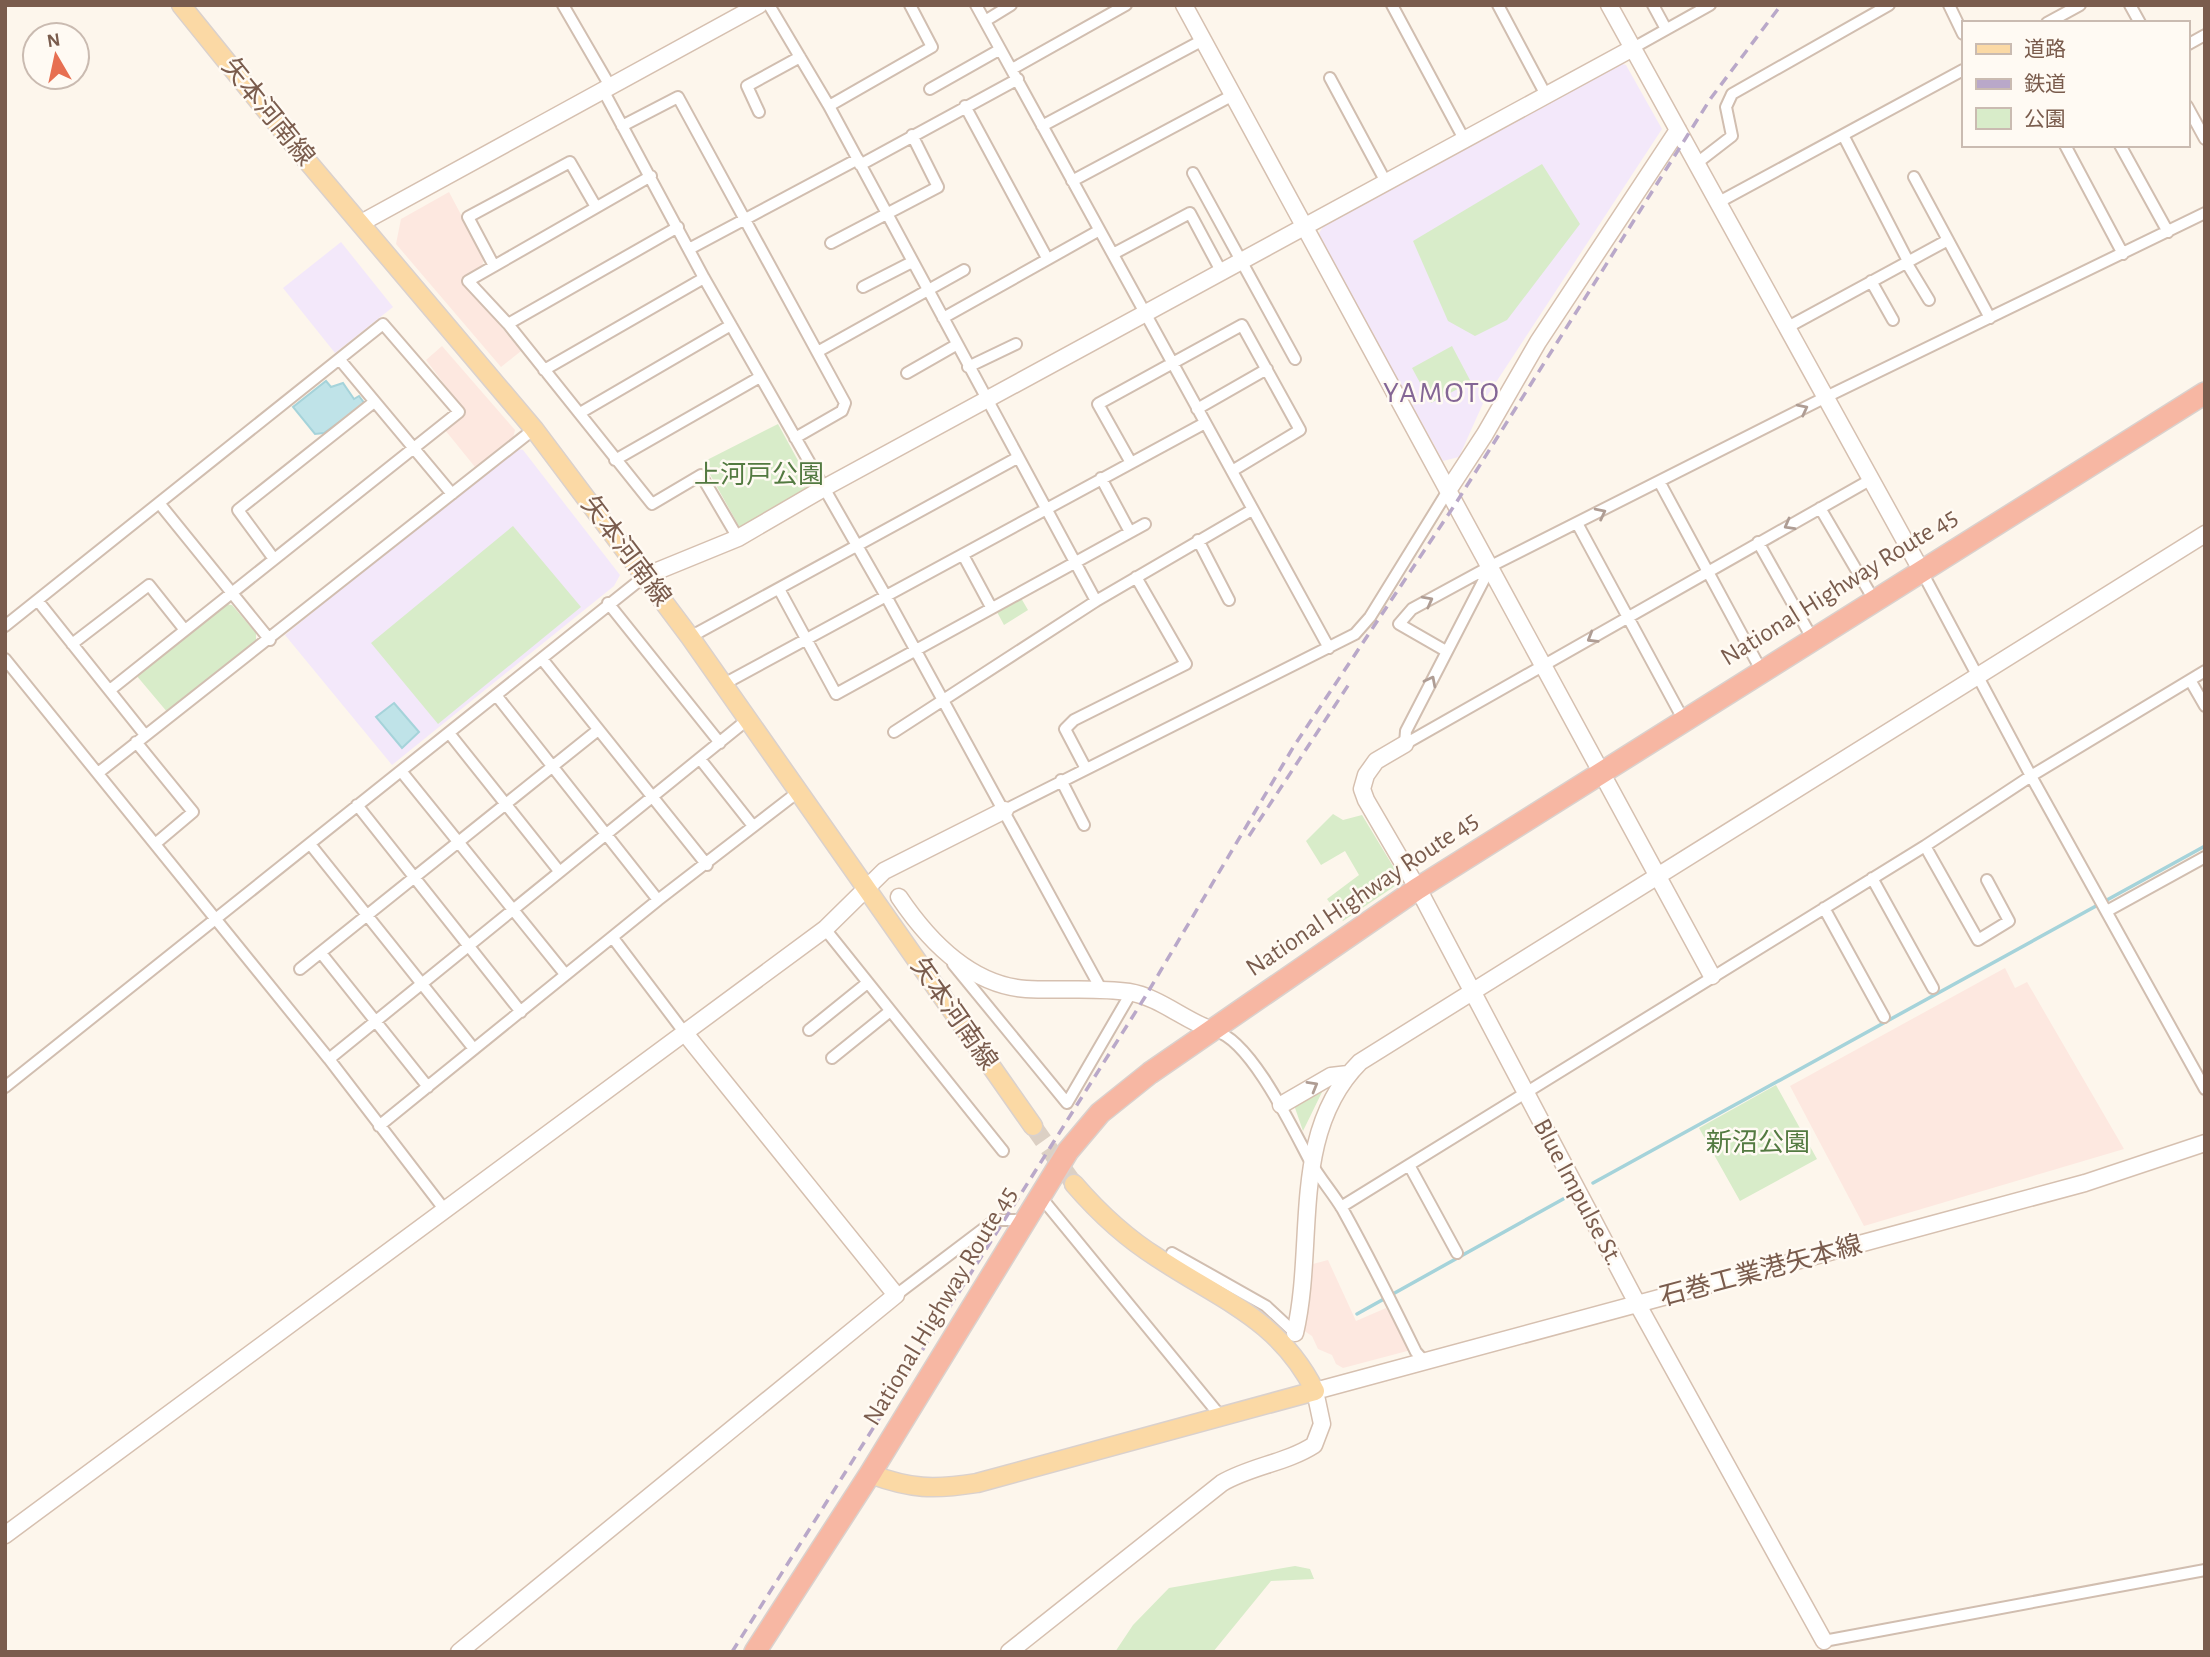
<svg xmlns="http://www.w3.org/2000/svg" width="2210" height="1657" viewBox="0 0 2210 1657" font-family="'Alegreya Sans','Noto Sans JP',sans-serif">
<rect width="100%" height="100%" fill="#fdf6ec"/>
<path fill="#fde8e0" d="M449,192L484,258L482,266L461,279L521,351L501,367L396,244L401,219Z
M442,346L515,430L513,438L475,467L445,430L466,413L426,360Z
M2005,968L2015,988L2027,982L2124,1149L1864,1226L1790,1086Z
M1328,1260L1356,1321L1386,1308L1411,1350L1343,1368L1336,1364L1332,1355L1318,1349L1312,1336L1303,1330L1313,1264Z"/>
<path fill="#f3e8fa" d="M1616,62L1626,65L1662,129L1485,399L1459,457L1443,461L1318,235L1324,225Z
M341,242L393,307L335,353L283,288Z
M513,448L523,450L620,575L614,586L392,765L285,635Z"/>
<path fill="#d8ecc9" d="M1542,164L1580,224L1507,320L1475,336L1448,321L1413,241Z
M1452,346L1471,382L1431,403L1412,368Z
M778,424L813,488L740,528L703,462Z
M513,526L581,607L438,724L371,643Z
M1021,598L1028,610L1004,625L997,612Z
M224,604L232,605L256,633V642L168,713L136,675Z
M1333,814L1343,820L1362,815L1399,876L1398,884L1343,921L1327,899L1359,875L1345,851L1321,865L1306,841Z
M1776,1085L1817,1159L1740,1201L1699,1128Z
M1323,1090L1303,1131L1294,1105Z
M1295,1566L1310,1569L1314,1579L1271,1581L1213,1652H1115L1133,1625L1169,1588Z"/>
<path fill="#bfe3e8" stroke="#a5d3da" stroke-width="2" d="M326,381L331,387L343,383L354,399L359,396L365,404L324,433L315,434L293,407Z
M394,703L419,732L402,748L376,717Z"/>
<g fill="none" stroke-linecap="round" stroke-linejoin="round">
<path stroke="#a5d3da" stroke-width="3.5" d="M1593,1183L2205,846
M1357,1314L1565,1198"/>
<path stroke="#dcd0c4" stroke-width="18" stroke-dasharray="18 9" stroke-linecap="butt" d="M1033,1126L1074,1184"/>
<defs>
<path id="street" d="M563,5L610,86
M769,5L829,106L1096,601
M976,5L1329,648
M1392,5L1465,141
M1498,5L1547,97
M1653,5L1666,29
M1949,5L1963,34
M2130,5L2140,23
M985,21L1011,5
M2047,23L2080,5
M2187,45L2205,35
M1633,48L1710,5
M1012,69L1126,5
M1330,78L1387,184
M930,89L999,50
M603,90L704,278L887,598L1101,989
M829,106L932,47L910,5
M965,106L1047,258
M2187,106L2205,139
M759,112L747,86L800,57
M622,126L678,97L845,403L842,411L795,438
M1042,126L1203,40
M1843,135L1908,261
M2065,145L2123,254
M2120,145L2168,232
M1697,163L1732,136L1726,107L1732,94L1889,5
M860,165L1018,79
M1193,173L1295,359
M651,176L468,281L508,324L652,504L701,475L738,538
M1914,177L1990,318
M1072,181L1233,95
M1719,202L1963,70
M831,243L938,187L912,135
M689,249L858,159
M1113,254L1190,213L1221,271
M1906,262L1929,300
M494,266L468,217L570,162L596,207
M1871,281L1893,320
M863,287L912,262
M943,318L1098,231
M508,324L678,227
M1788,327L1948,240
M819,351L964,270
M340,360L452,494
M968,367L1016,344
M544,370L704,278
M907,373L956,345
M1197,409L1267,369
M580,413L731,325
M615,460L760,377
M1130,461L1098,404L1242,325L1300,430L1232,471
M1101,478L1130,532
M1660,483L1761,670
M159,503L270,640
M1820,508L1874,600
M1578,525L1683,719
M1198,540L1229,600
M1758,542L1812,638
M963,555L991,607
M274,559L238,510L374,402
M1921,570L2031,776L2205,1089
M779,589L836,694L1145,524
M38,601L145,735
M608,603L720,743
M5,626L383,324L459,412L110,690
M690,637L1017,458
M72,644L149,585L184,629
M1446,651L1399,624L1412,609L1491,566
M5,659L329,1059L444,1209
M542,659L707,865
M2190,680L2205,706
M722,685L1205,423
M496,695L658,900
M894,732L1096,601L1252,510
M449,733L559,871
M136,742L193,812L155,844
M1405,744L1406,731L1491,566L1826,397L2205,213
M1405,744L1870,480
M700,759L753,826
M1085,767L1065,729L1074,720L1186,664L1136,577
M401,771L565,974
M98,773L534,429
M1061,780L1084,825
M357,805L521,1012
M1005,810L1355,634L1370,617L1449,489
M310,844L474,1049
M1925,846L1978,940L2009,921L1987,880
M1872,878L1933,988
M1824,908L1884,1017
M2107,911L2205,857
M825,929L1003,1151
M613,938L684,1032
M321,953L428,1087
M953,964L1067,1103L1131,993
M300,969L598,730
M809,1030L866,984
M1215,1031C1250,1039 1293,1129 1310,1161C1320,1179 1333,1193 1343,1210C1369,1257 1393,1305 1416,1352L1424,1361
M832,1058L889,1012
M329,1059L747,720
M5,1087L645,576
M379,1126L658,900L798,792
M1409,1165L1457,1253
M1040,1196L1222,1418
M1341,1207L1925,846L2031,776L2205,671
M1172,1253L1266,1306L1295,1333
M896,1295L995,1220H1025
M1824,1641L2205,1570"/>
<path id="secondary" d="M1184,5L1712,976
M1609,5L1921,570
M361,223L759,5
M1449,489L1485,434L1538,342L1678,130
M645,576L738,538L824,488L1633,48
M1405,744L1376,761L1366,775L1362,789L1366,800L1422,896L1638,1305L1824,1641
M899,897C928,940 971,985 1026,989C1061,991 1095,987 1129,992C1159,997 1184,1020 1212,1030
M1281,1105L1331,1076L1348,1074
M1295,1333C1316,1243 1289,1133 1360,1062L2205,534
M5,1535L825,929L884,871L1005,810
M459,1652L896,1295L684,1032
M1009,1652L1222,1483C1251,1466 1286,1463 1314,1445L1322,1424L1315,1391L2085,1183L2205,1143"/>
<path id="primary" d="M181,5L303,156L534,429L690,637L1033,1126
M870,1474C911,1489 933,1490 977,1483L1315,1391C1279,1319 1221,1300 1158,1258C1126,1238 1099,1213 1074,1184"/>
<path id="highway" d="M755,1652L870,1474L1068,1151L1100,1113L1150,1073L1417,889L2205,393"/>
</defs>
<use href="#street" stroke="#d1beb0" stroke-width="14"/>
<use href="#secondary" stroke="#d6c0b0" stroke-width="19"/>
<use href="#primary" stroke="#dad1cd" stroke-width="21"/>
<use href="#highway" stroke="#dad1cd" stroke-width="24"/>
<use href="#street" stroke="#fff" stroke-width="10"/>
<use href="#secondary" stroke="#fff" stroke-width="16"/>
<use href="#primary" stroke="#fbd9a5" stroke-width="18"/>
<use href="#highway" stroke="#f7b7a3" stroke-width="21"/>
<path stroke="#b9a8c9" stroke-width="3.5" stroke-dasharray="10 7" stroke-linecap="butt" d="M1249,836L1351,681
M732,1652L1145,997L1294,746L1456,503L1711,98L1781,5"/>
</g>
<defs><path id="oneway-chevron" d="M-2-3.5L2.5 0L-2 3.5" fill="none" stroke-width="1.6" stroke-linecap="round" stroke-linejoin="round" transform="scale(1.75)"/></defs>
<g stroke="#af9d94">
<use href="#oneway-chevron" transform="translate(1803 409) rotate(-27)"/>
<use href="#oneway-chevron" transform="translate(1601 513) rotate(-27)"/>
<use href="#oneway-chevron" transform="translate(1789 525) rotate(151)"/>
<use href="#oneway-chevron" transform="translate(1428 601) rotate(-28)"/>
<use href="#oneway-chevron" transform="translate(1592 638) rotate(149)"/>
<use href="#oneway-chevron" transform="translate(1431 681) rotate(-63)"/>
<use href="#oneway-chevron" transform="translate(1313 1086) rotate(-30)"/>
</g>
<g text-anchor="middle" dominant-baseline="central" stroke-width="5" stroke-linejoin="round" paint-order="stroke">
<g font-size="26" fill="#7a5c4d" stroke="#fffaf3">
<text transform="translate(268 112) rotate(51)">矢本河南線</text>
<text transform="translate(626 551) rotate(53)">矢本河南線</text>
<text transform="translate(1839 587) rotate(-32)">National Highway Route 45</text>
<text transform="translate(1362 894) rotate(-34)">National Highway Route 45</text>
<text transform="translate(954 1014) rotate(55)">矢本河南線</text>
<text transform="translate(1578 1192) rotate(62)">Blue Impulse St.</text>
<text transform="translate(1761 1271) rotate(-15)">石巻工業港矢本線</text>
<text transform="translate(940 1306) rotate(-59)">National Highway Route 45</text>
</g>
<g font-size="26" fill="#537a41" stroke="#fffaf3">
<text x="759" y="475">上河戸公園</text>
<text x="1758" y="1143">新沼公園</text>
</g>
<g font-size="30" letter-spacing="2" fill="#846695" stroke="#fffaf3">
<text x="1442" y="393">YAMOTO</text>
</g>
</g>
<rect width="2210" height="1657" fill="none" stroke="#7a5c4d" stroke-width="14"/>
<rect x="1962" y="21" width="228" height="126" fill="#fffaf3" stroke="#cabbb1" stroke-width="2"/>
<rect x="1976" y="44" width="35" height="10" fill="#fbd9a5" stroke="#cabbb1" stroke-width="2"/>
<text x="2024" y="56" font-size="21" fill="#7a5c4d">道路</text>
<rect x="1976" y="79" width="35" height="10" fill="#b9a8c9" stroke="#cabbb1" stroke-width="2"/>
<text x="2024" y="91" font-size="21" fill="#7a5c4d">鉄道</text>
<rect x="1976" y="108" width="35" height="21" fill="#d8ecc9" stroke="#cabbb1" stroke-width="2"/>
<text x="2024" y="126" font-size="21" fill="#7a5c4d">公園</text>
<g transform="translate(56 56) rotate(351)"><circle r="33" fill="#fffaf3" stroke="#cabbb1" stroke-width="2"/>
<path d="M0-5L12 26L0 18L-12 26Z" fill="#e76f51"/>
<text y="-10" font-size="19" font-weight="bold" text-anchor="middle" fill="#7a5c4d">N</text>
</g>
</svg>
